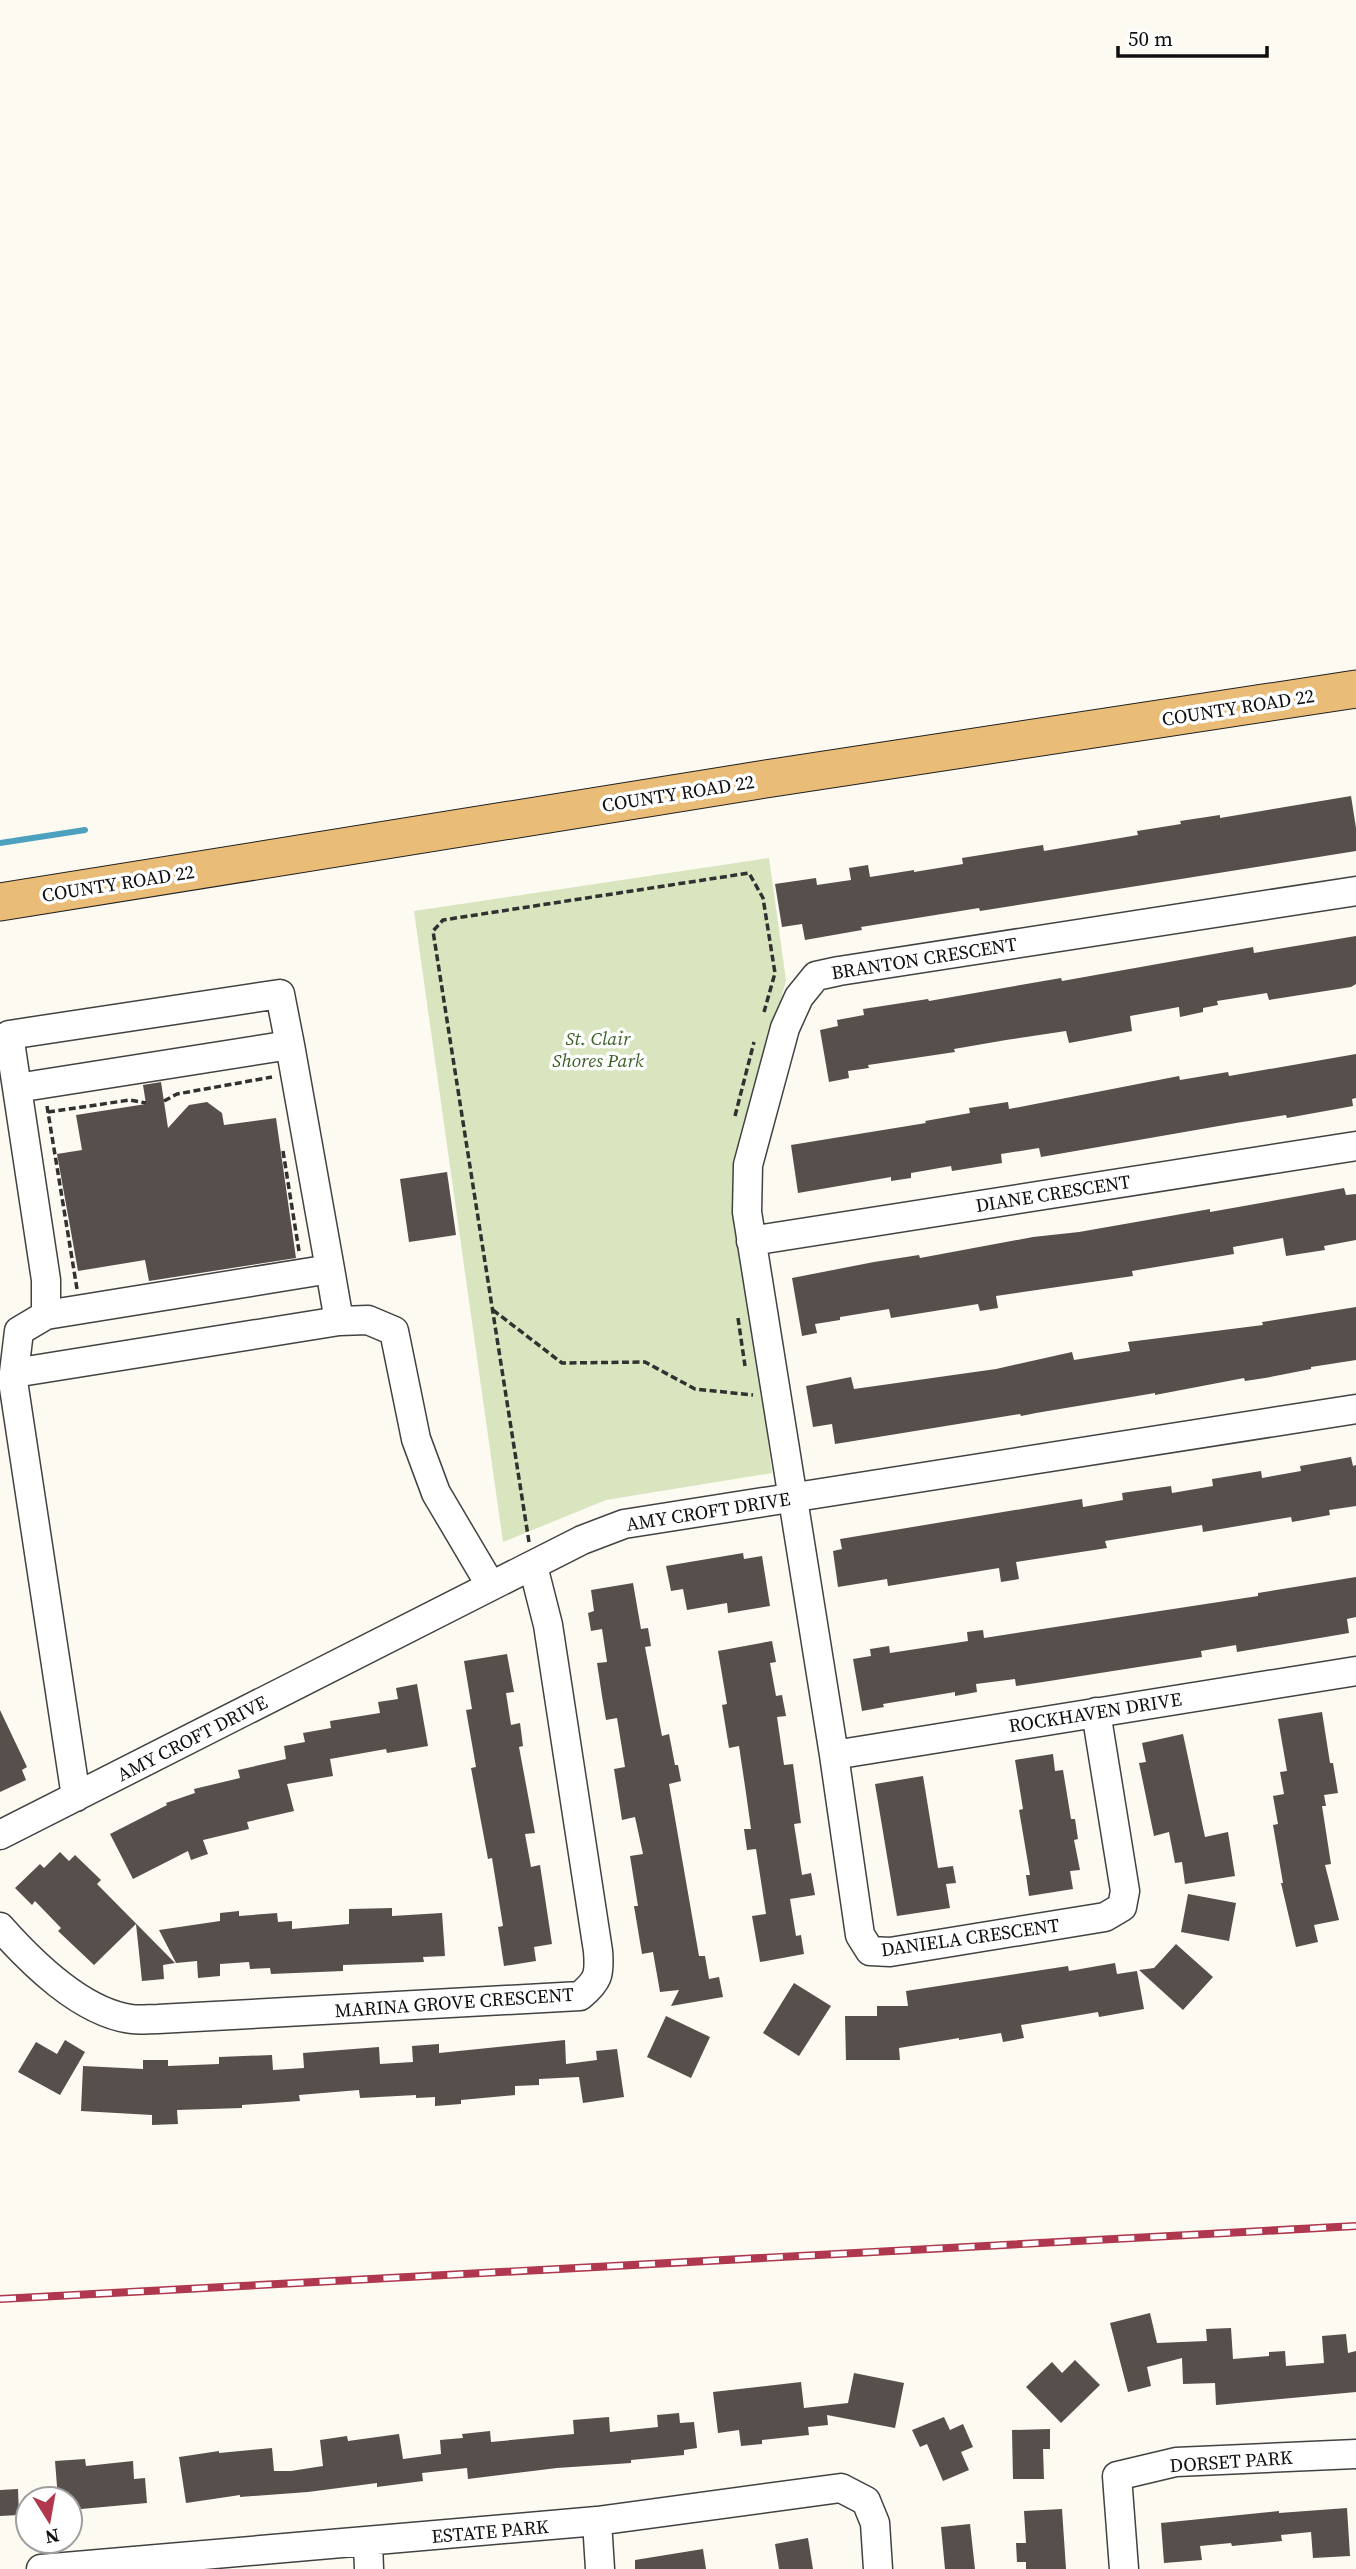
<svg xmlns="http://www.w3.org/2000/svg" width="1356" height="2569" viewBox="0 0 1356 2569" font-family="'Source Serif 4',serif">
<rect width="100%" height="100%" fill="#fdfaf2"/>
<path fill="#d8e5bf" d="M769,858L786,980L735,1175L772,1473L606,1500L503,1542L414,911Z"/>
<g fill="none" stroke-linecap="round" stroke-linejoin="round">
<path stroke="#4ca1be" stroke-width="6" d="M0,843L85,830"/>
</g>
<path fill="#564f4c" d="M1351,796L1356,828V851L980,911L979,908L861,927L862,930L805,940L802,924L782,927L775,884L816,878L817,885L851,880L849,868L868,865L870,877L914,870V872L963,864L962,858L1043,845L1044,851L1138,835L1137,831L1181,824L1180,821L1220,815V818Z
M1356,936V984L1351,987L1269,1000L1267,993L1217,1001L1218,1005L1203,1008V1012L1180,1017L1179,1007L1130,1016L1132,1031L1069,1043L1066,1031L1006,1040L954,1049L955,1052L868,1065L869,1068L848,1071L849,1078L829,1082L820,1030L838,1026L837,1020L864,1015L863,1009L928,999L929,1001L1061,978L1062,981L1253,947L1254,953Z
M1356,1054V1098L1352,1099L1353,1106L1287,1118L1286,1115L1236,1123L1041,1157L1039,1148L1001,1154L1002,1163L952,1171L951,1166L911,1173V1178L891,1181V1177L798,1193L791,1145L926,1123L925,1121L970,1113L969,1108L1008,1102L1009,1109L1179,1076L1180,1080L1228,1072L1229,1076Z
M161,1082L168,1128L189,1105L207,1102L222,1113L224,1125L276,1118L296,1258L149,1281L145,1260L78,1271L57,1154L82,1150L76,1115L146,1104L143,1085Z
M447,1172L456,1235L409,1242L400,1179Z
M1344,1188L1346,1195L1356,1194V1240L1324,1246L1325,1250L1286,1256L1283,1238L1233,1247L1234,1254L1132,1271L1133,1276L996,1296L998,1308L980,1311L978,1304L891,1318L889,1309L840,1317V1320L815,1324L817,1333L802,1336L792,1278L874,1262L919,1255L920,1258L1033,1237L1079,1232L1210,1209V1212Z
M1356,1307V1360L1311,1367V1369L1265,1378L1245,1381L1244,1378L1155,1395V1393L1036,1413L1021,1416L1020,1414L835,1444L832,1424L813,1427L806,1386L851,1377L854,1389L996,1369L1072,1352L1074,1360L1130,1351L1128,1342L1263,1325L1262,1322Z
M1351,1457L1353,1466L1356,1465V1506L1329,1510L1330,1515L1292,1522L1291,1517L1203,1532L1202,1525L1105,1541L1107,1548L1016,1562L1019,1579L1001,1582L999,1568L888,1586L887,1579L838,1587L833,1551L842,1549L840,1539L1082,1499L1083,1507L1123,1500L1122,1493L1171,1486L1172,1493L1213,1486L1212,1479L1261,1471L1262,1478L1301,1471L1300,1466Z
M743,1553L744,1559L762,1556L770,1606L728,1613L727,1603L687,1610L683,1589L671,1591L666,1566Z
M1356,1577V1617L1347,1619L1349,1633L1237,1652L1236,1645L1201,1651L1202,1657L1043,1682L1016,1686L1015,1679L976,1684L977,1692L955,1696V1692L883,1704L884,1707L862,1711L853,1659L871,1656L870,1649L889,1646L890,1653L968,1641L967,1632L983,1630L984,1638L1258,1596V1593Z
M633,1583L641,1629L648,1628L651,1646L645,1647L662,1736L669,1734L675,1765H678L681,1781L669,1784L699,1956H705L709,1979L719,1977L723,1997L671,2006L679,1990L660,1992L653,1952L642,1954L634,1906H638L630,1856L643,1854L635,1817L622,1820L614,1769L625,1767L617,1718L606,1720L602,1696L597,1663L607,1662L602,1629L591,1631L588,1613L594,1611L591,1590Z
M772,1641L776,1662L770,1663L776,1696L782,1695L786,1716L777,1717L784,1765L793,1764L801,1823L794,1824L802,1875L811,1873L815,1895L790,1899L796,1936L801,1935L804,1954L760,1962L752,1916L766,1914L756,1849L747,1850L744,1829H751L746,1793L739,1746L729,1748L722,1705L727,1704L718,1651Z
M507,1654L514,1692L506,1693L511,1725L520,1723L523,1746L519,1747L535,1833L525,1834L531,1867L540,1865L552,1944L534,1947L536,1961L504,1966L498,1927L503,1926L492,1858L488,1859L471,1768L476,1767L466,1710L472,1709L464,1661Z
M417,1684L428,1746L387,1753L386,1749L330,1759L333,1776L287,1784L294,1811L247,1822L249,1829L203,1840L208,1854L191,1860L188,1851L133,1879L110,1834L167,1805L166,1803L195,1793L194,1789L240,1778L238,1770L286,1759L284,1746L305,1742L303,1733L331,1728L330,1721L380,1713L378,1702L398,1699L396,1688Z
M0,1710L27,1767L22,1770L26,1780L0,1792Z
M1322,1712L1330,1763H1333L1338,1793L1324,1795L1326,1806H1322L1331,1864L1325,1865L1339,1920L1314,1925L1318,1942L1296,1947L1281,1883H1283L1273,1825L1278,1824L1273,1796L1284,1794L1280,1772L1287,1771L1278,1719Z
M1183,1734L1205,1837L1228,1832L1235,1876L1185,1884L1182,1862L1175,1863L1169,1832L1154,1836L1139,1763L1146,1762L1142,1743Z
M1053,1754L1055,1771L1063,1770L1071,1819H1075L1078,1839L1074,1840L1080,1870L1070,1871L1073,1889L1029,1896L1026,1875H1030L1019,1810L1023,1809L1015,1760Z
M923,1776L938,1868L953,1866L956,1883L946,1884L950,1908L897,1916L875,1784Z
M60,1852L69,1861L75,1855L101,1880L97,1884L175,1963L163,1965L164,1979L142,1981L136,1924L94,1965L58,1931L61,1928L35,1901L32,1905L15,1888L40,1864L44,1868Z
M1188,1894L1236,1903L1229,1941L1181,1932Z
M392,1908V1916L442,1913L445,1956L423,1957L424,1962L343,1965V1971L271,1974L270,1968L250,1969L249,1962L220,1964V1976L198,1978L197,1961L176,1963L159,1930L220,1921V1913L239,1911V1916L277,1913L278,1922L292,1921V1929L349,1924V1909Z
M1176,1944L1213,1977L1183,2010L1139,1970L1154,1968Z
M1115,1963L1117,1974L1137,1971L1144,2009L1099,2017L1098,2012L1021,2025L1024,2038L1003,2042L1001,2033L959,2040V2038L899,2048L900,2060H846L845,2016H877V2006H908L906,1991L1068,1966L1069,1971Z
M794,1983L831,2006L799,2056L763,2033Z
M666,2016L710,2037L691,2078L647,2057Z
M65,2040L85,2052L60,2095L18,2072L36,2042L57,2054Z
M565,2040L566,2064L597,2060L596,2051L617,2049L624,2097L583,2103L579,2077L539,2079V2085L515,2086V2095L461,2100V2104L435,2106V2097L416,2098V2095L360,2098L359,2090L299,2095L300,2101L242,2105V2108L177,2110L178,2124L152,2125V2115L81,2111L83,2066L143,2069V2060H168V2066L219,2064V2057L272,2055L273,2070L304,2068L303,2053L379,2047L380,2064L413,2062L412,2046L439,2044V2053Z
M1150,2313L1157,2343L1207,2341L1206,2329L1231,2328L1233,2359L1269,2356V2352L1285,2351L1286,2366L1324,2363L1322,2336L1346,2334L1348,2353L1356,2351V2392L1216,2405L1215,2383L1183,2384L1182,2358L1147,2367L1151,2386L1128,2392L1110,2323Z
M1075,2360L1100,2385L1061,2423L1026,2387L1052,2362L1062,2373Z
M854,2373L904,2383L895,2428L827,2415L828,2425L808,2427L809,2435L762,2440V2444L741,2446L739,2430L718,2433L713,2392L801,2382L804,2408L848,2403Z
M679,2413L680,2423L694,2422L697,2448L684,2450V2455L631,2460V2463L557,2468L468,2479L467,2468L422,2473L423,2481L377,2487V2483L308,2492L240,2497V2495L186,2503L179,2457L219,2451V2453L272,2448L274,2471H291L323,2466L320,2440L347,2436L348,2441L399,2434L403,2459L441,2454L440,2440L463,2438L462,2434L490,2431L491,2442L574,2434L573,2420L609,2417L610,2432L658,2427L657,2415Z
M944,2417L950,2430L963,2424L973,2447L961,2452L969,2470L943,2481L927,2444L920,2447L912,2430Z
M1050,2429V2449H1043L1044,2479H1013L1012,2430Z
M85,2459L86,2466L133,2461L134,2479L145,2478L147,2503L70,2510V2499H58L55,2461Z
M18,2489L19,2515L0,2516V2490Z
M1347,2508L1350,2556L1313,2558L1311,2532L1281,2535L1282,2541L1232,2546L1231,2543L1200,2546L1202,2560L1164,2563L1161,2523L1279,2511V2513Z
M1062,2509L1066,2569H1026V2562H1017L1016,2543H1026L1024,2511Z
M970,2524L975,2569H945L941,2527Z
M808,2538L813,2569H779L775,2544Z
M703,2549L706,2569H635V2560Z"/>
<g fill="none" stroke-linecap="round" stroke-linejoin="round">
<defs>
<path id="minor" d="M17,1088L9,1035L280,994L290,1045
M751,1241L1356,1146
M46,1315V1280L17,1088L290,1045L330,1269
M339,1321L368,1320L394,1331L416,1439L436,1493L491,1586
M14,1373L339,1321L330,1269L46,1315L19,1331L13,1381L76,1797
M1096,1712L1125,1891L1122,1907L1105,1917L890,1952L870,1951L860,1935L834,1755L747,1212L748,1165L785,1028L799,997L816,976L839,971L1356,891
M834,1755L1356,1671
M0,1835L582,1540L624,1524L1356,1409
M0,1927C32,1963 81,2012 131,2019C139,2020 149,2019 158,2019L580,1996C598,1981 600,1975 598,1951L548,1625L533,1566
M597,2521L600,2569
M368,2543L369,2569
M41,2569L597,2521L841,2488L866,2501L875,2523L878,2569
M1124,2569L1117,2476L1176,2462L1356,2454"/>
<path id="major" d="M0,902L772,778L1356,689"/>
</defs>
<use href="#minor" stroke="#424242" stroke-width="31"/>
<use href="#major" stroke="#202020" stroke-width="39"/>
<path stroke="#313131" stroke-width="3.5" stroke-dasharray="7 3.5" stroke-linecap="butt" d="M164,1101L177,1094L272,1077
M47,1106L77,1289
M48,1112L130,1100L146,1103
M735,1116L754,1042
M283,1151L299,1251
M493,1310L562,1363L645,1362L695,1389L753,1395
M738,1318L745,1366
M529,1542L433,931L443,920L749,873L763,898L775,973L764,1012"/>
<use href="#minor" stroke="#fff" stroke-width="28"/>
<use href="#major" stroke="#e9bc77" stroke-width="37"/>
<defs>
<path id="rail" d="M0,2299L1356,2226"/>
</defs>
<use href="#rail" stroke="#af374e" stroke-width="8"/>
<use href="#rail" stroke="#fff" stroke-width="5" stroke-dasharray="16" stroke-linecap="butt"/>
</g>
<g text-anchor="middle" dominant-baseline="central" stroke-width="7" stroke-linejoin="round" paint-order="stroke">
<g font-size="19" fill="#0f0f0f" stroke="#fff">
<text transform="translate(1238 707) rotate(-9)">COUNTY ROAD 22</text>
<text transform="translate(678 793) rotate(-9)">COUNTY ROAD 22</text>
<text transform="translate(118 883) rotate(-9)">COUNTY ROAD 22</text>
<text transform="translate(924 958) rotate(-9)">BRANTON CRESCENT</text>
<text transform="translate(1053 1193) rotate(-9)">DIANE CRESCENT</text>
<text transform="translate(708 1511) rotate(-9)">AMY CROFT DRIVE</text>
<text transform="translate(1095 1712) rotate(-9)">ROCKHAVEN DRIVE</text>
<text transform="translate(192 1738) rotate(-27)">AMY CROFT DRIVE</text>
<text transform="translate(970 1937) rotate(-8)">DANIELA CRESCENT</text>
<text transform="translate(454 2002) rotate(-4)">MARINA GROVE CRESCENT</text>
<text transform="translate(1231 2461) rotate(-4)">DORSET PARK</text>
<text transform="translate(490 2531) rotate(-5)">ESTATE PARK</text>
</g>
<g font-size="19" font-style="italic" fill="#3b5f26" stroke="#fff">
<text x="598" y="1038">St. Clair<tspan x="598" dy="22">Shores Park</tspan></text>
</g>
</g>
<g transform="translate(49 2520) rotate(169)"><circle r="33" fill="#ffffff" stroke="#9f9f9f" stroke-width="2"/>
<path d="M0-5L12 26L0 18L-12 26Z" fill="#af374e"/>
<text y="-10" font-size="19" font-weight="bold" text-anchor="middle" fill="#0f0f0f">N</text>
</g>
<path d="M1118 46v10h149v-10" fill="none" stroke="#0f0f0f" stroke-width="3.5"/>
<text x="1128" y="46" font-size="21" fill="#0f0f0f" stroke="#ffffff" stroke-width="5" paint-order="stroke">50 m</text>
</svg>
